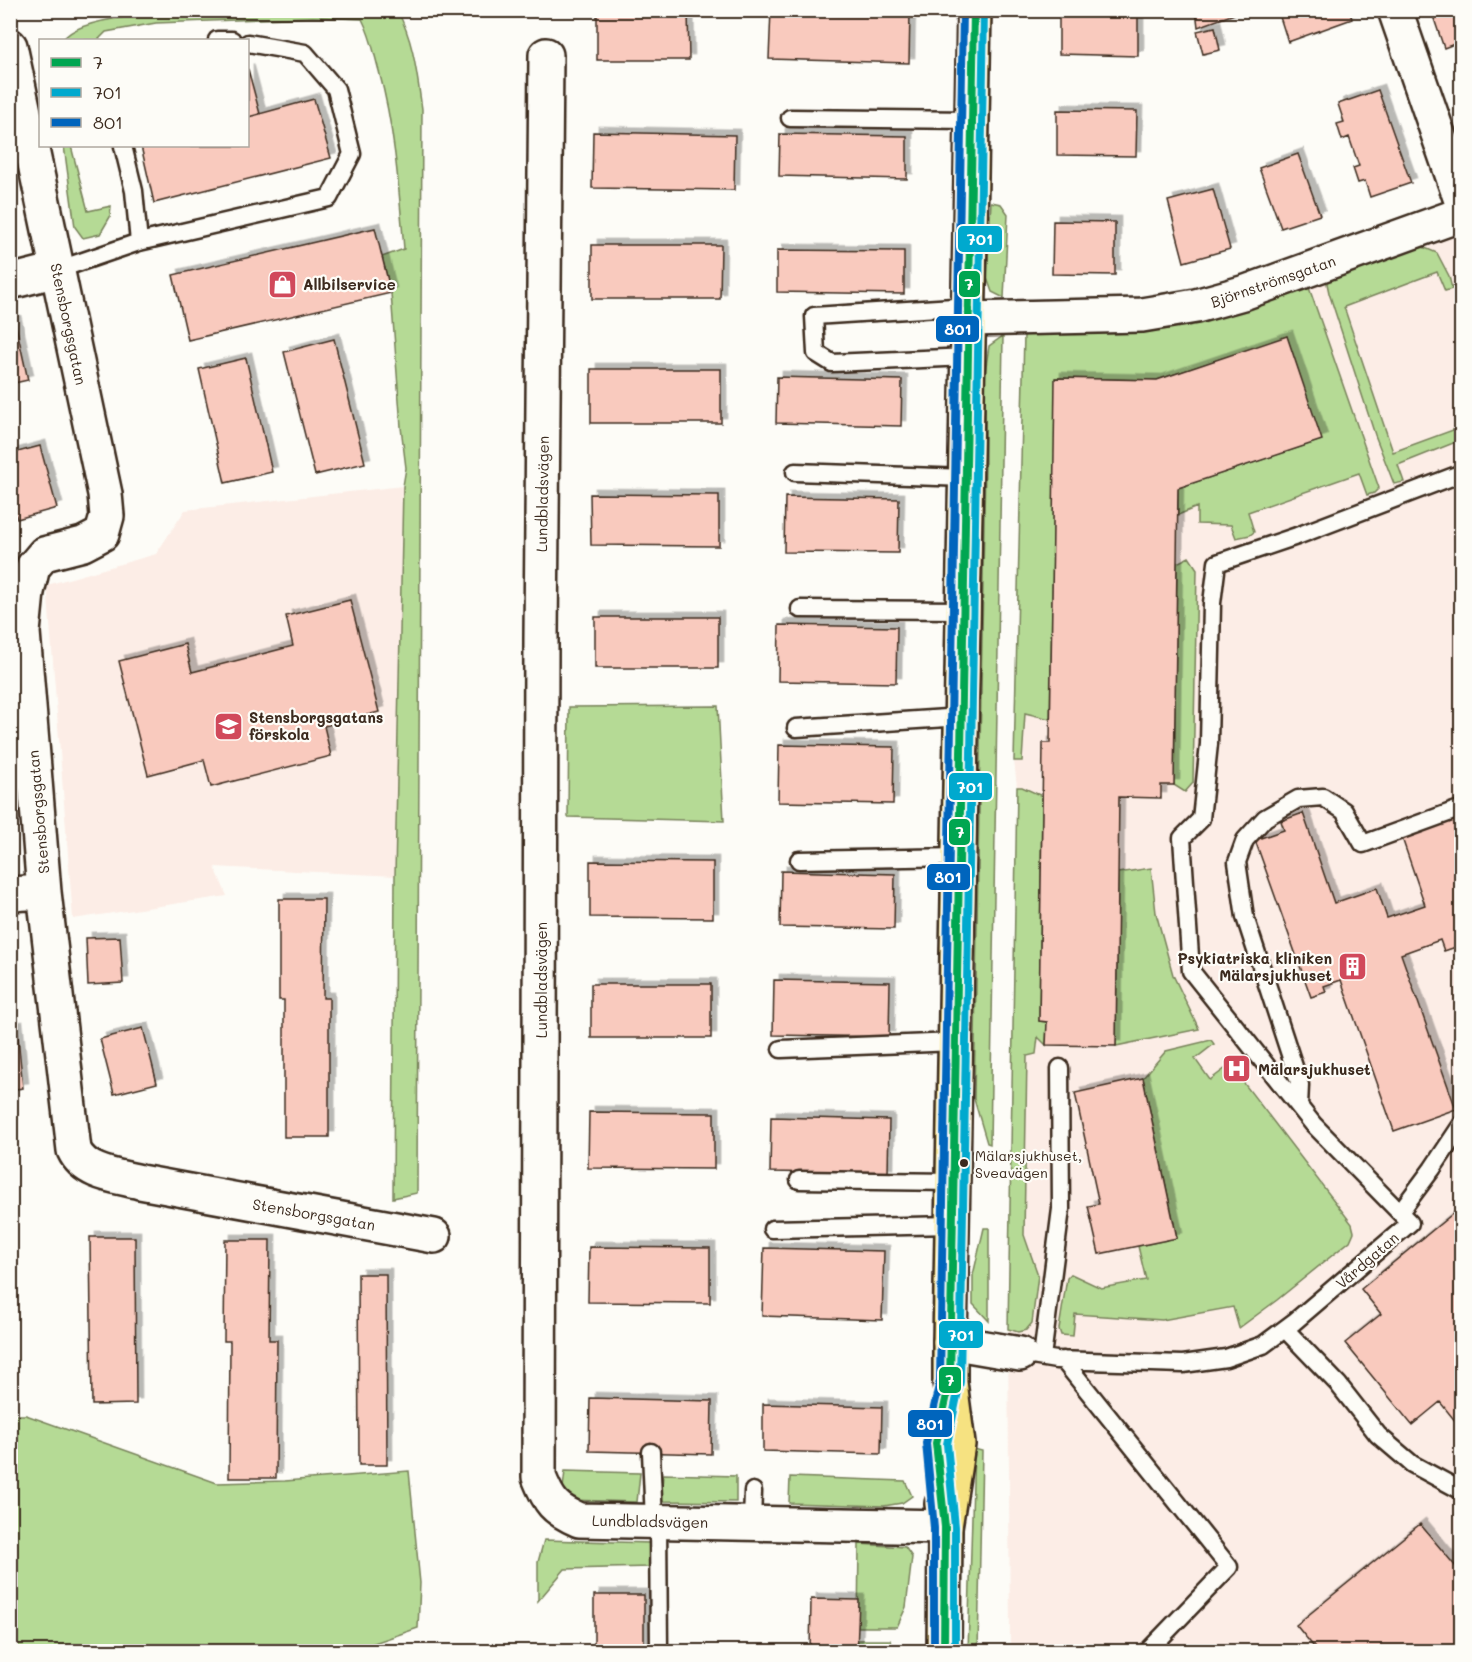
<svg xmlns="http://www.w3.org/2000/svg" width="1472" height="1662" viewBox="0 0 1472 1662" font-family="Mali,sans-serif">
<defs>
<filter id="shadow"><feDropShadow dx="5.5" dy="-5.5" stdDeviation="0" flood-color="#0004"/></filter>
</defs>
<rect width="100%" height="100%" fill="#fdfcf7"/>
<filter id="ink" filterUnits="userSpaceOnUse"><feTurbulence type="fractalNoise" baseFrequency=".0167" numOctaves="2"/><feDisplacementMap in="SourceGraphic" scale="12" xChannelSelector="R" yChannelSelector="G"/><feConvolveMatrix kernelMatrix="1 2 1 2 8 2 1 2 1" color-interpolation-filters="sRGB"/></filter>
<g filter="url(#ink)">
<path fill="#fcede6" d="M1461,232V1651L1010,1652L1008,1314L1017,787L1014,761L1024,334L1130,333Z
M403,486L395,876L215,867L227,896L73,919L47,585L156,554L185,510Z"/>
<path fill="#b5da95" stroke="#78825a" stroke-width="1.5" d="M229,10H397C414,41 417,75 422,109L417,1193L393,1198L395,876L403,486L406,468L401,427L391,293L382,257L404,249C399,189 395,130 379,71C374,53 371,36 362,19L313,17L156,23L106,32L98,40H63C80,12 195,12 229,10Z
M64,146H71L88,211L111,206L110,217L100,234L83,238L75,227Z
M991,202L1001,204L1008,214L1004,298L992,292L987,278Z
M1418,245L1437,253L1449,276L1452,289L1445,291L1437,272L1344,307L1393,452L1461,427V440L1398,465L1404,482L1394,484L1375,435L1329,293L1325,274Z
M1306,279L1379,488L1374,493L1367,495L1359,473L1248,512L1254,532L1250,535L1236,538L1231,525L1197,524V507L1178,515V488L1321,440L1287,337L1157,380L1056,378L1050,719L1025,713L1022,761H1014L1024,334L1130,333Z
M1003,336L990,1144L987,1143L974,1099L985,462V373L989,346Z
M1189,557L1197,569L1193,783L1185,792L1174,785L1177,563Z
M718,706L724,821L568,817L569,707Z
M1017,787H1022L1042,796L1039,1021L1047,1022L1046,1045L1038,1037L1036,1054L1027,1056L1024,1235L1038,1275L1032,1323L1026,1330L1018,1332L1008,1329Z
M1151,868L1156,913L1173,975L1199,1029L1116,1046L1118,873Z
M1211,1040L1214,1044L1195,1059L1210,1080L1230,1065L1352,1224L1354,1232L1350,1241L1277,1300L1239,1328L1233,1307L1162,1320L1075,1314L1073,1336L1061,1335L1059,1329L1067,1278L1071,1274L1101,1288L1146,1280L1138,1246L1177,1238L1143,1078L1166,1051Z
M984,1228H989V1321L973,1304V1275Z
M11,1415H26L217,1483L285,1481L409,1471L420,1583L418,1628L351,1651H11Z
M974,1449L982,1451L978,1651L968,1652Z
M565,1471L640,1473L637,1502L569,1500L563,1488Z
M663,1474L736,1476V1502L661,1501Z
M790,1477L905,1481L912,1496L902,1503L884,1506L789,1503Z
M544,1540L651,1543L650,1567L565,1569L538,1601V1562Z
M859,1544L905,1547L912,1557L906,1607L897,1627H858Z
M858,1640H890L893,1651H857Z"/>
<path fill="#f9cabe" stroke="#3b2a1e" stroke-width="1.5" filter="url(#shadow)" d="M597,10H688L689,60H597Z
M771,10L910,12L909,63L769,59Z
M1059,10L1138,11V56L1059,54Z
M1196,10H1239L1240,12L1198,27Z
M1349,10L1352,19L1288,42L1280,17L1296,10Z
M1431,10H1462V41L1444,48Z
M1215,27L1220,50L1203,54L1197,31Z
M248,69L260,114L248,117Z
M1378,90L1411,183L1370,197L1365,181L1358,183L1353,168L1359,166L1349,137L1342,140L1337,124L1344,122L1338,104Z
M314,99L331,158L154,203L141,146H248V117Z
M1057,110L1137,111L1136,156L1057,155Z
M593,132L735,135L734,190L592,188Z
M780,134L907,136V179L779,176Z
M1298,154L1320,215L1281,228L1259,168Z
M1213,189L1230,249L1184,262L1168,201Z
M1053,221L1115,222V275L1052,274Z
M375,228L391,293L188,340L173,275Z
M592,245H721L720,299H592Z
M777,250L904,251V294L777,292Z
M15,321L28,380L10,384V322Z
M1287,336L1322,440L1178,488L1174,785H1161V798L1119,797L1116,1046L1046,1045L1047,1022L1039,1021L1043,743H1050L1055,378L1157,380Z
M334,339L365,463L315,475L284,352Z
M246,358L272,472L225,483L199,369Z
M591,369H721V423H591Z
M777,377L902,380L901,426L776,423Z
M40,446L57,508L17,519L10,497V454Z
M590,494L719,495V546L591,545Z
M785,497L899,499L898,553L784,552Z
M350,600L379,712L324,726L331,756L211,787L204,760L148,775L119,661L185,644L192,672L293,646L286,616Z
M595,617H718V668H595Z
M779,625L897,627L896,683L778,681Z
M779,745L894,747L893,804L778,802Z
M1303,813L1334,903L1377,888L1387,918L1425,905L1402,838L1462,817V945L1444,951L1440,940L1401,954L1456,1109L1394,1131L1341,980L1324,986L1326,992L1311,997L1255,840L1284,830L1281,821Z
M590,861L713,862V918L590,917Z
M781,871L895,874L894,929L780,927Z
M279,899H324L323,998H329V1137H284V1000H279Z
M120,937L123,983L88,985L86,938Z
M774,980L890,982L889,1037L773,1035Z
M591,984H711V1038H591Z
M17,1027L23,1088L10,1090V1028Z
M143,1028L157,1083L114,1094L100,1039Z
M1143,1078L1177,1238L1099,1254L1088,1206L1099,1204L1075,1093Z
M589,1112L714,1113V1169L588,1168Z
M771,1117L889,1120L888,1174L770,1172Z
M1462,1206V1417L1456,1422L1440,1402L1412,1425L1345,1343L1381,1314L1361,1289Z
M90,1237H135L136,1404L92,1405Z
M225,1240H270L269,1340H277L276,1478H229L230,1341H224Z
M589,1247L710,1248V1303L588,1302Z
M764,1248L884,1251L882,1320L762,1316Z
M358,1274H386L387,1465H359Z
M590,1398L712,1401L711,1454L589,1451Z
M763,1404L882,1407L881,1454L763,1451Z
M1420,1524L1462,1574V1652H1318L1296,1625Z
M594,1595H644V1652H594Z
M811,1599L859,1600L857,1652H810Z"/>
<g fill="none" stroke-linecap="round" stroke-linejoin="round">
<defs>
<path id="lane" d="M217,40H232
M790,118L972,120
M123,146L134,191L139,242
M57,270L139,242L329,198L352,154L336,89L305,53L248,43
M968,357L832,363L816,353L814,316L969,306
M795,472L966,478
M800,609L963,610
M796,728L962,717
M799,860L959,857
M781,1049L956,1042
M1299,1106L1300,1085L1245,917L1237,862L1245,840L1265,818L1298,799L1323,797L1344,811L1363,844L1462,808
M799,1180L953,1182
M1400,1212L1432,1169L1462,1124
M772,1229L952,1225
M1285,1329L1338,1384L1378,1435L1412,1464L1462,1491
M1020,1354L1056,1360L1183,1364L1226,1358L1263,1345L1294,1322L1410,1223L1313,1124L1191,971L1182,838L1201,819L1209,744L1212,603L1217,563L1297,536L1462,473
M1042,1357L1061,1209L1060,1068
M1063,1360L1229,1567L1147,1652
M651,1452L654,1521
M658,1521L659,1652
M752,1523L753,1491"/>
<path id="street" d="M1395,10L1462,203
M10,46L105,494L107,516L102,534L83,544L44,554L33,567L27,592L23,632L44,892L74,1150C85,1174 117,1176 140,1182L434,1236
M546,55L541,638L539,1477C549,1502 554,1509 579,1520L945,1527
M10,282L57,270
M969,319L1142,315L1196,306L1246,292L1462,214
M10,894L44,892
M950,1342L1020,1354"/>
<path id="primary" d="M942,1504L945,1527L944,1652
M945,1527L958,1444L950,1382V1342L974,10"/>
</defs>
<use href="#lane" stroke="#3b2a1e" stroke-width="21"/>
<use href="#street" stroke="#3b2a1e" stroke-width="38"/>
<use href="#primary" stroke="#3b2a1e" stroke-width="38"/>
<use href="#lane" stroke="#fdfcf7" stroke-width="16"/>
<use href="#street" stroke="#fdfcf7" stroke-width="33"/>
<use href="#primary" stroke="#f6e281" stroke-width="33"/>
<defs>
<path id="bus-1" d="M944,1652L945,1527L936,1443L950,1382L974,10"/>
<path id="bus-2" d="M955,1652V1527L947,1444L960,1382L984,10"/>
<path id="bus-3" d="M934,1652V1528L926,1443L940,1381L963,10"/>
</defs>
<use href="#bus-1" stroke="#fdfcf7" stroke-width="12"/>
<use href="#bus-2" stroke="#fdfcf7" stroke-width="12"/>
<use href="#bus-3" stroke="#fdfcf7" stroke-width="12"/>
<use href="#bus-1" stroke="#00a651" stroke-width="8"/>
<use href="#bus-2" stroke="#00a9ce" stroke-width="8"/>
<use href="#bus-3" stroke="#0065bd" stroke-width="8"/>
</g>
</g>
<defs>
<symbol id="shop-square" viewBox="-11 -11 22 22"><rect x="-9" y="-9" width="18" height="18" rx="4" fill="#d1495b" stroke="#fdfcf7"/><path d="M-5-2.5h2.3a2.7 3.5 0 0 1 5.4 0H5L5.5 6h-11ZM-1.5-2.5h3a1.5 2.3 0 0 0-3 0Z" fill="#fff"/></symbol>
<symbol id="school-square" viewBox="-11 -11 22 22"><rect x="-9" y="-9" width="18" height="18" rx="4" fill="#d1495b" stroke="#fdfcf7"/><path d="M0-5L7-2L0 1L-7-2ZM-4 1L0 2.5L4 1V4Q0 6-4 4Z" fill="#fff"/></symbol>
<symbol id="building-square" viewBox="-11 -11 22 22"><rect x="-9" y="-9" width="18" height="18" rx="4" fill="#d1495b" stroke="#fdfcf7"/><path d="M-4-6H4V6H1V3H-1V6H-4ZM-2.5-4.3h1.7v1.8h-1.7ZM.8-4.3h1.7v1.8H.8ZM-2.5-1h1.7V.8h-1.7ZM.8-1h1.7V.8H.8Z" fill="#fff"/></symbol>
<symbol id="hospital-square" viewBox="-11 -11 22 22"><rect x="-9" y="-9" width="18" height="18" rx="4" fill="#d1495b" stroke="#fdfcf7"/><path d="M-5-5h3v3.5h4V-5h3V5h-3V1.5h-4V5h-3Z" fill="#fff"/></symbol>
</defs>
<g fill-rule="evenodd">
<use href="#shop-square" x="266" y="268" width="33" height="33"/>
<use href="#school-square" x="212" y="710" width="33" height="33"/>
<use href="#building-square" x="1336" y="950" width="33" height="33"/>
<use href="#hospital-square" x="1220" y="1052" width="33" height="33"/>
</g>
<circle fill="#3b2a1e" stroke="#fdfcf7" stroke-width="2" cx="964" cy="1163" r="5"/>
<g text-anchor="middle" dominant-baseline="central" stroke-width="4.5" stroke-linejoin="round" paint-order="stroke">
<g font-size="14" fill="#3b2a1e" stroke="#fdfcf7" text-anchor="start">
<text x="975" y="1155">Mälarsjukhuset,<tspan x="975" dy="17">Sveavägen</tspan></text>
</g>
<g font-size="15" fill="#3b2a1e" stroke="#fdfcf7">
<text transform="translate(1273 281) rotate(-19)">Björnströmsgatan</text>
<text transform="translate(69 324) rotate(78)">Stensborgsgatan</text>
<text transform="translate(542 494) rotate(-89)">Lundbladsvägen</text>
<text transform="translate(38 812) rotate(-95)">Stensborgsgatan</text>
<text transform="translate(541 980) rotate(-90)">Lundbladsvägen</text>
<text transform="translate(314 1214) rotate(10)">Stensborgsgatan</text>
<text transform="translate(1367 1260) rotate(-41)">Vårdgatan</text>
<text transform="translate(650 1521) rotate(1)">Lundbladsvägen</text>
</g>
<g font-size="15" font-weight="bold" fill="#3b2a1e" stroke="#fdfcf7" text-anchor="start">
<text x="303" y="284">Allbilservice</text>
<text x="249" y="717">Stensborgsgatans<tspan x="249" dy="17">förskola</tspan></text>
<text x="1332" y="958" text-anchor="end">Psykiatriska kliniken<tspan x="1332" dy="17">Mälarsjukhuset</tspan></text>
<text x="1258" y="1069">Mälarsjukhuset</text>
</g>
</g>
<g stroke="#fdfcf7" stroke-width="2">
<rect x="957" y="225" width="46" height="28" rx="6" fill="#00a9ce"/>
<rect x="958" y="270" width="23" height="28" rx="6" fill="#00a651"/>
<rect x="935" y="315" width="45" height="28" rx="6" fill="#0065bd"/>
<rect x="948" y="772" width="45" height="29" rx="6" fill="#00a9ce"/>
<rect x="948" y="818" width="23" height="28" rx="6" fill="#00a651"/>
<rect x="926" y="863" width="45" height="28" rx="6" fill="#0065bd"/>
<rect x="938" y="1320" width="46" height="29" rx="6" fill="#00a9ce"/>
<rect x="938" y="1366" width="24" height="28" rx="6" fill="#00a651"/>
<rect x="907" y="1409" width="46" height="29" rx="6" fill="#0065bd"/>
</g>
<g font-size="16" text-anchor="middle" font-weight="bold" fill="#fff">
<text x="980" y="245">701</text>
<text x="969" y="290">7</text>
<text x="958" y="335">801</text>
<text x="970" y="793">701</text>
<text x="960" y="838">7</text>
<text x="948" y="883">801</text>
<text x="961" y="1341">701</text>
<text x="950" y="1386">7</text>
<text x="930" y="1430">801</text>
</g>
<rect width="1472" height="1662" fill="none" stroke="#fdfcf7" stroke-width="36"/>
<rect x="18" y="18" width="1436" height="1626" fill="none" stroke="#3b2a1e" stroke-width="2" filter="url(#ink)"/>
<rect x="39" y="39" width="210" height="108" fill="#fdfcf7" stroke="#afa8a0" stroke-width="1.5"/>
<rect x="51" y="58" width="30" height="9" fill="#00a651" stroke="#afa8a0" stroke-width="1.5"/>
<text x="93" y="69" font-size="18" fill="#3b2a1e">7</text>
<rect x="51" y="88" width="30" height="9" fill="#00a9ce" stroke="#afa8a0" stroke-width="1.5"/>
<text x="93" y="99" font-size="18" fill="#3b2a1e">701</text>
<rect x="51" y="118" width="30" height="9" fill="#0065bd" stroke="#afa8a0" stroke-width="1.5"/>
<text x="93" y="129" font-size="18" fill="#3b2a1e">801</text>
</svg>
